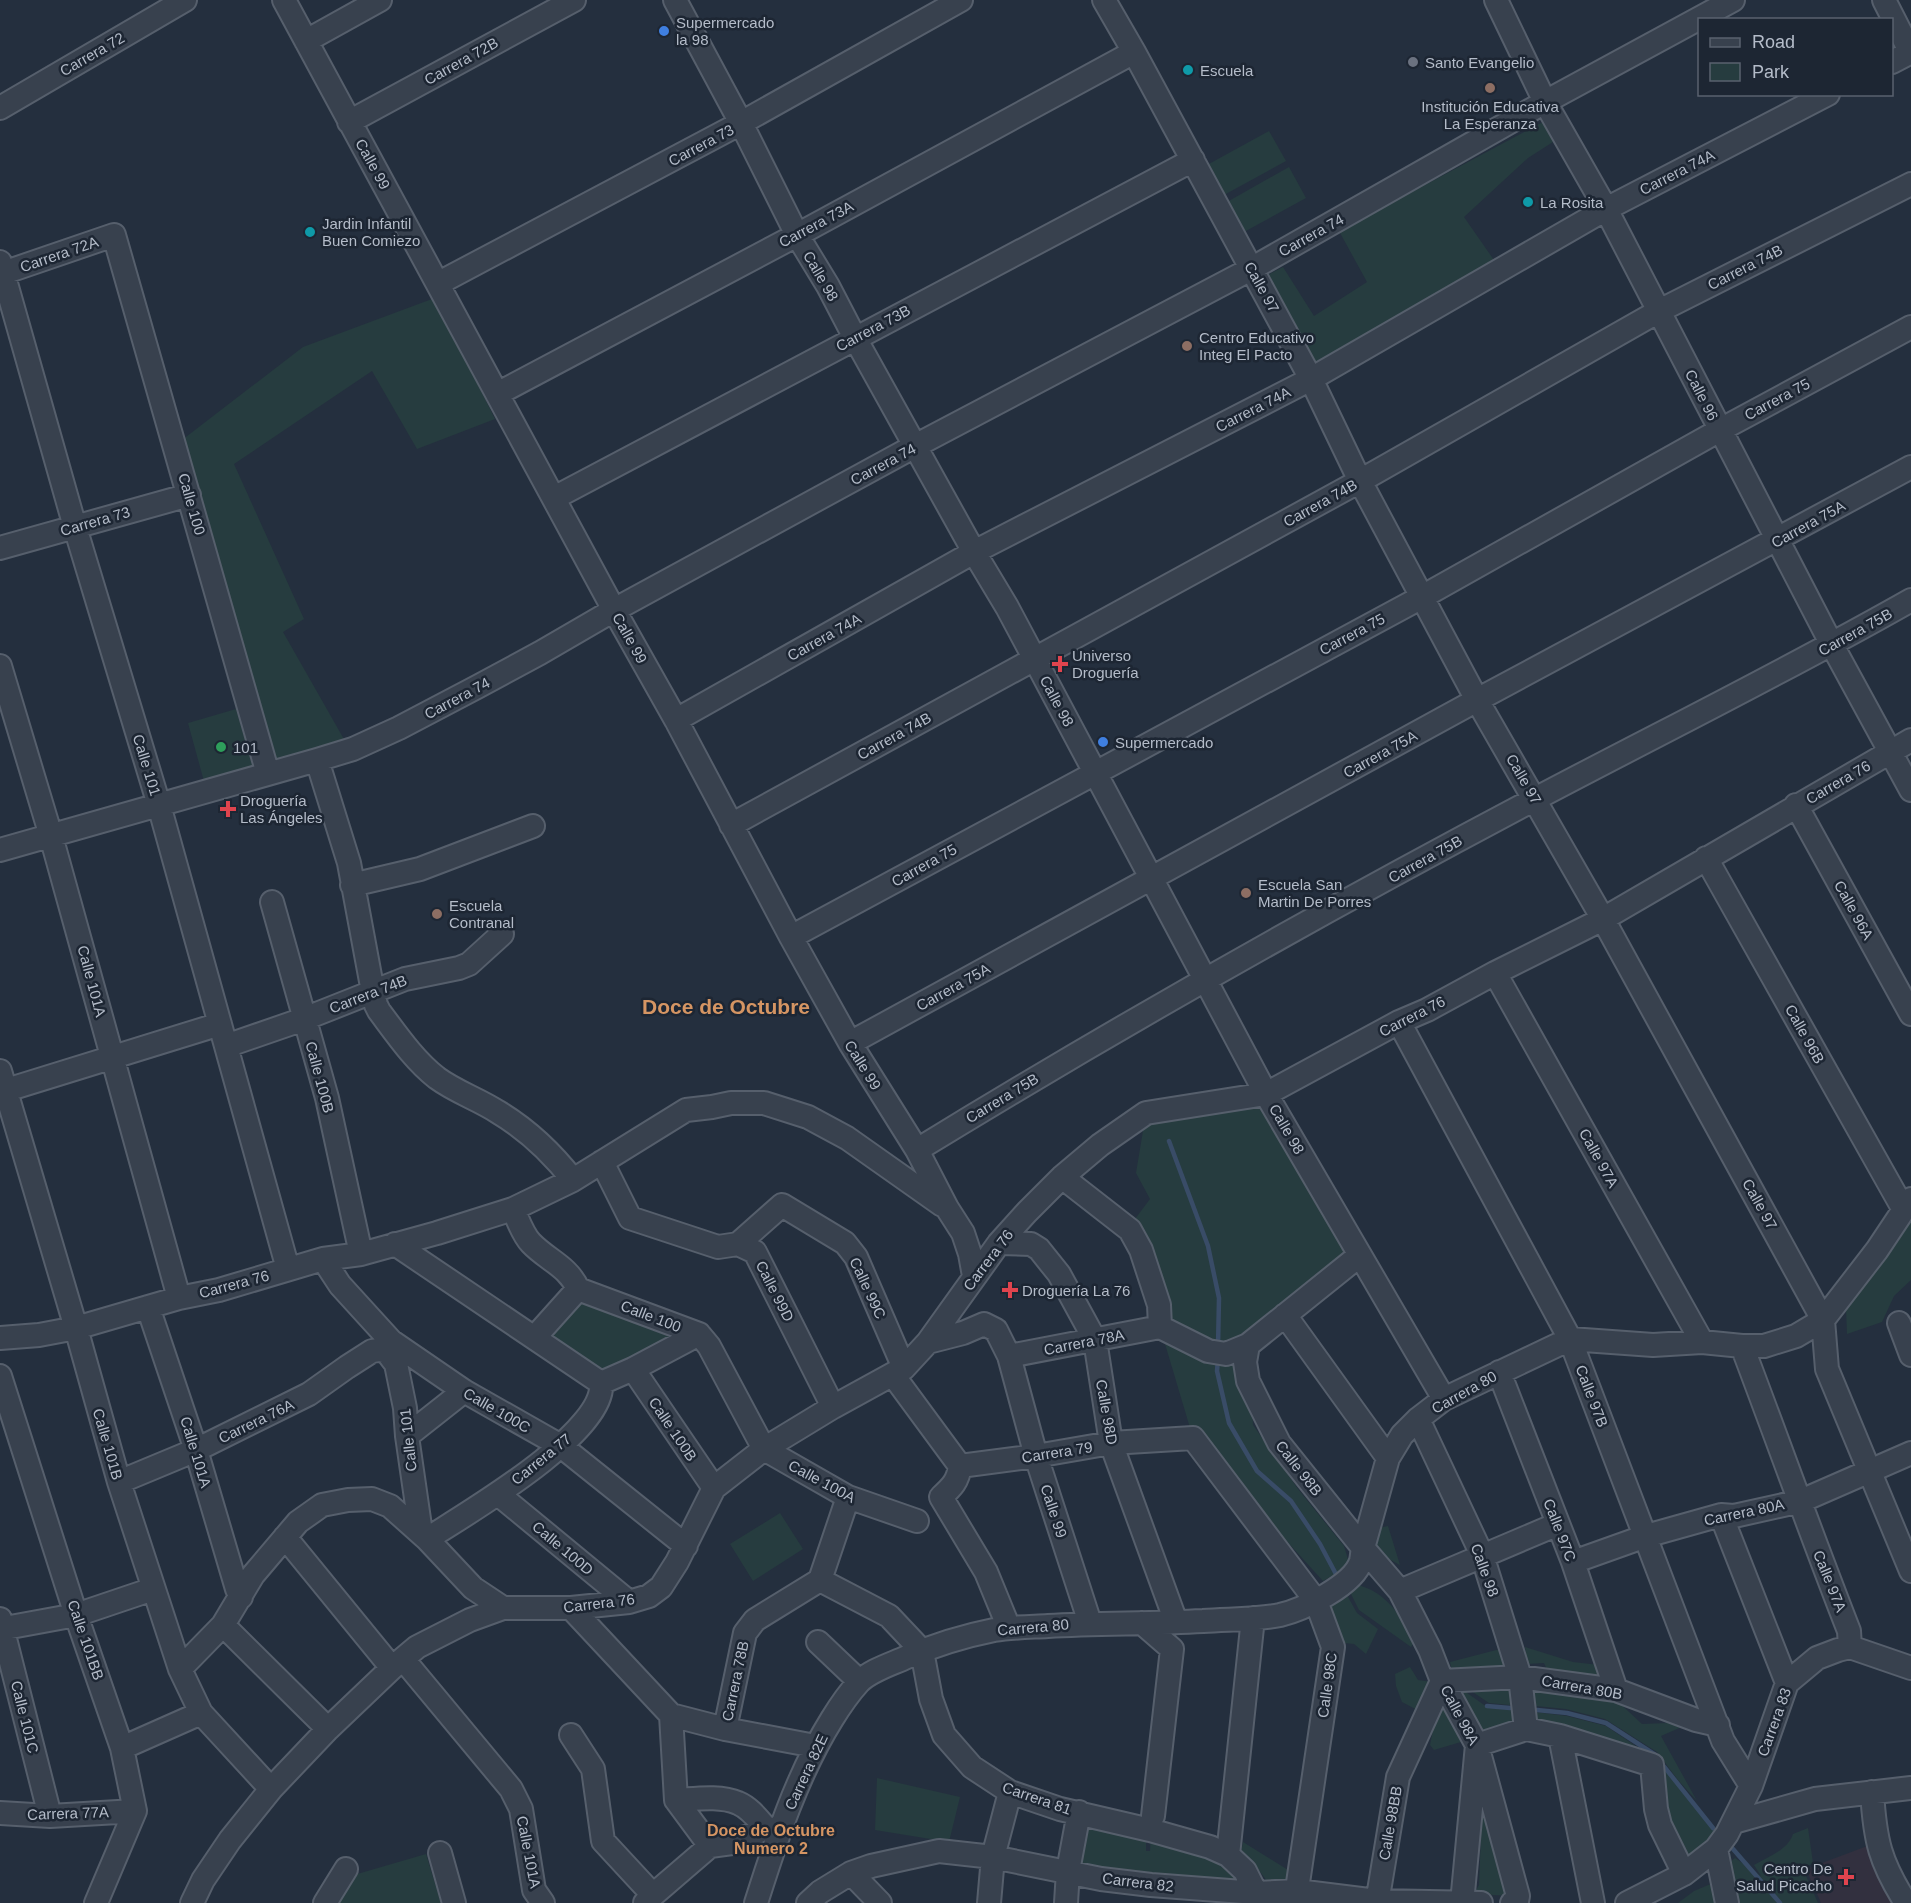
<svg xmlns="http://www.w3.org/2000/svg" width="1911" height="1903" viewBox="0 0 1911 1903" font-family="Helvetica,sans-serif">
<rect width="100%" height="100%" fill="#242f3e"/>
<path fill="#32303f" d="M1870,1845L1898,1903H1821L1806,1869Z"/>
<path fill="#263c3f" d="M1543,122L1553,142L1528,158L1464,217L1496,263L1312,364L1264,277L1283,267L1314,316L1367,282L1339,231Z
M1269,131L1286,161L1224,195L1207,165Z
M1289,167L1306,198L1244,232L1227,202Z
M432,299L450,328L495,419L417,449L372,371L234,464L304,619L283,632L345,741L275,759L182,440L303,347Z
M236,709L254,771L205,785L188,723Z
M1266,1094L1360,1255L1248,1345L1253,1425L1298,1489L1344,1546L1350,1566L1323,1581L1193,1438L1160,1327L1132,1223L1150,1199L1136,1173L1146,1113Z
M1911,1210V1280L1894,1296L1882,1322L1847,1334L1846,1308Z
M581,1300L672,1338L605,1372L547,1342Z
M780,1513L803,1549L753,1581L730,1544Z
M1388,1526L1400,1565L1381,1555L1375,1547L1379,1528Z
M1350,1584C1354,1585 1360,1585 1364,1587C1388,1595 1406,1621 1413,1644L1411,1647L1359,1610L1347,1586Z
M1343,1588L1357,1613L1378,1629L1366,1654L1354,1644L1335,1642L1323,1605Z
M1525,1647L1573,1662L1599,1665L1607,1684L1550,1676L1544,1663L1527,1664Z
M1504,1648L1514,1673L1453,1676L1450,1662Z
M1410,1667L1418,1680L1439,1683L1423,1713L1402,1702L1396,1686L1395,1674Z
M1517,1679L1520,1706L1489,1703L1458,1682Z
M1524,1680L1614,1698L1642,1724L1693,1722L1661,1736L1697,1801L1678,1780L1657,1752L1605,1719L1566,1709L1526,1705Z
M1453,1683L1487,1707L1522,1710L1524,1728L1478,1742Z
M1442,1684L1471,1739L1434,1750L1430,1745Z
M1526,1711L1567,1716L1606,1726L1655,1759L1528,1727Z
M1661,1759L1683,1790L1719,1833L1686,1859L1667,1825Z
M877,1778L960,1797L949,1842L875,1830Z
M1483,1786L1512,1896L1474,1894L1479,1885Z
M1081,1817L1146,1834V1851H1150L1151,1835L1225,1865L1246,1890L1078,1873Z
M1808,1828L1813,1863L1803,1869L1818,1903H1734L1724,1867L1735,1858L1761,1876L1754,1865C1768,1857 1788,1850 1793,1834Z
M1243,1842L1293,1873L1291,1881L1269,1884L1256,1866L1241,1852Z
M426,1854L441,1903H333L347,1877Z
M1713,1883L1719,1903H1678L1694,1891Z"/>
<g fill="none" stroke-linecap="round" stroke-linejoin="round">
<path stroke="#394c67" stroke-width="4.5" d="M1169,1141L1208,1246L1219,1298L1218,1347
M1218,1359L1217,1371L1229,1423L1257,1471L1291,1501L1320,1544L1337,1576
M1487,1706L1510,1708
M1537,1710L1567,1713L1606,1723L1654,1754L1713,1828
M1733,1849L1780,1903"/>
<defs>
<path id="minor" d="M284,0L614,610L676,720L791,937L850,1043L917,1150L947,1208L963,1233L970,1254L974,1276
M675,0L741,123L797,235L828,286L855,338L974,552L1007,607L1266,1094L1444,1399
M1104,0L1134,52L1311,379L1360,481L1477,700L1603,919L1823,1320L1827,1369L1911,1571
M1496,0L1545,102L1606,209L1832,645L1911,790
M1884,0L1911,53
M306,41L380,0
M1892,62L1911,52
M0,108L185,0
M349,122L574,0
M0,262L75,527L159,805L288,1269
M3,273L114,235L268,774
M439,283L741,123L961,0
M497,394L797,235L1134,52
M554,498L1193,160
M0,548L189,495
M0,666L51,836L179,1298
M676,720L974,552L1311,379L1606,209L1828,94
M317,760L349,863L373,992L376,1005L379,1011C397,1035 414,1060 437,1078C456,1092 478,1099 498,1112C528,1130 552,1153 573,1180
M1796,805L1911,1014
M731,825L1360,481L1659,311L1911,184
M0,850L317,760L353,749L399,728L477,687L540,653L614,610L915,446L1251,269L1545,102L1733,0
M1706,858L1904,1210
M352,885L420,869L533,826
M272,902L327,1098L361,1254
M791,937L1422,597L1720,430L1911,327
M1495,973L1702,1342
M1399,1022L1570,1339L1723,1741L1751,1786
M850,1043L1477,700L1911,467
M226,1046L304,1019L405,979L459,968L469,964L502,934
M0,1071L76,1328L119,1482L180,1669L201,1713L271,1789
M0,1092L220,1024
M917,1150C1119,1026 1327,909 1537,798C1662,732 1788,670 1911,600
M602,1162L630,1218L718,1247L738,1244L755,1252L833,1407
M1062,1177L1130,1230L1141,1250L1159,1305L1160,1327
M513,1209C518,1220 523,1235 531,1243C547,1260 568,1266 578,1289L699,1334L709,1346L764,1449L848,1497L917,1521
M999,1243L1031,1244L1039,1249L1059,1274L1095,1340L1111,1443L1176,1622
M395,1244L601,1383
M738,1244L782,1205L845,1243L856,1257L904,1368
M323,1259L340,1285L391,1341L464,1391L561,1446L686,1546
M148,1307L196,1450L237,1589L241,1597
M1285,1315L1388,1458
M1899,1323L1911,1355
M1160,1327L1208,1351L1226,1354L1248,1345L1360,1255
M535,1337L578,1289
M0,1338L39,1335L76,1328L179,1298L219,1290L323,1259L361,1254L437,1233L513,1209L573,1180L686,1110L712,1107L731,1103H764L808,1117L847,1138L942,1205
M928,1342L963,1333L984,1324L996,1330L1009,1356L1036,1456L1090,1623
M1248,1345L1245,1362L1248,1381L1279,1443L1363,1548L1400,1591L1430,1650L1442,1681L1477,1745L1518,1896L1517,1901L1512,1903
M1742,1346C1778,1441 1812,1537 1849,1631L1850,1647
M1009,1356L1160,1327
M633,1369L714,1488
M1499,1372L1573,1562L1616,1690
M893,1375L960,1466
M0,1376L76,1615L122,1748L135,1811L96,1903
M1418,1419L1482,1555L1520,1677L1526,1729
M407,1436L464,1391
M119,1482L196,1450L309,1394L347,1367L372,1351L379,1350L386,1351L396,1364L405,1408L407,1436L421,1533
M498,1494L629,1602
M1721,1515L1787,1683
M285,1537L392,1668
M427,1539C466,1514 607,1432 601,1383L633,1369L699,1334
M1573,1562L1646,1536L1721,1515L1734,1516L1801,1501L1911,1453
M820,1580L889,1616L922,1651L931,1699L944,1735L972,1767L1010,1792L1060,1809L1150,1830L1210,1847L1228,1855L1245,1871L1256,1893L1255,1903
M1400,1591L1558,1524
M571,1608L671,1715L676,1800L710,1846
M0,1619L50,1816
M1142,1623L1172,1649L1153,1816
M223,1625L328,1729
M1009,1628L986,1572L941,1497C952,1487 958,1481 960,1466L1036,1456L1111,1443L1193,1438L1316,1601L1333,1647L1295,1903
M0,1629L76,1615L153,1589
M818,1642L859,1681
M403,1659L511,1789L521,1809L534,1890L543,1903
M180,1669L223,1625L253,1575L298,1522L322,1505L348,1500L372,1499L390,1506L427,1539L473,1588L503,1608
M671,1715L725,1729L815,1746
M725,1729L745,1633L755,1620L820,1580L848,1497
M571,1735L593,1769L603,1841L653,1895
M1560,1736L1593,1903
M122,1748L201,1713
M1872,1792C1875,1841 1880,1862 1906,1903
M676,1800C695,1799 720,1795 738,1803C750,1808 758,1819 766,1828
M0,1813L50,1816L135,1811
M1734,1822L1815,1799L1911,1788
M1716,1849L1727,1903
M440,1853L454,1903
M1228,1855L1253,1618
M851,1873L880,1903
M192,1903L203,1880L230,1840L271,1789L328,1729L392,1668L417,1647L470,1620L503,1608H571L629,1602L649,1596L661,1587L677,1562L714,1488L764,1449L833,1407L904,1368L928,1342L999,1243L1027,1212L1062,1177L1100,1145L1146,1113L1266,1094L1399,1022L1427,1010L1495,973L1603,919L1911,740
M325,1903L346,1869
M645,1903L653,1895L710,1846L732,1843L766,1828L781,1830
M756,1903C776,1840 797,1775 832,1719C840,1706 849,1693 859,1682C871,1670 892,1664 907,1657C935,1645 964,1636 994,1630C1012,1627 1030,1627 1048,1626C1100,1623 1151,1624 1203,1621C1228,1619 1255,1620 1280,1615C1302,1610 1354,1585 1361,1561C1362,1557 1362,1552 1363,1548L1388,1458L1402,1435L1418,1419L1444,1399L1570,1339L1653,1345L1702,1342L1742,1346H1764L1796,1336L1823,1320L1877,1250L1911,1199
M808,1903L820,1892L851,1873L871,1866L939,1851L993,1857L1101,1879L1151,1885L1256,1893L1297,1891L1377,1901L1481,1903
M989,1903L993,1857L1010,1792
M1066,1903L1068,1871L1079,1812
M1377,1903L1398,1777L1442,1681L1520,1677L1616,1690L1696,1720L1718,1725
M1462,1903L1477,1745L1526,1729L1560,1736L1652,1765L1656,1809L1660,1825L1684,1874
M1627,1903L1684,1874L1716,1849L1727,1834L1751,1786L1787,1683L1817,1658L1838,1650L1850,1647L1911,1668"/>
</defs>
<use href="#minor" stroke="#565f6c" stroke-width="26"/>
<use href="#minor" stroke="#38414e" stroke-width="22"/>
</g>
<g fill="#3f7fe0" stroke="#1d2633" stroke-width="2">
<circle cx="664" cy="31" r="6"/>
<circle cx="1103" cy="742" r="6"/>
</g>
<circle fill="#6b7280" stroke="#1d2633" stroke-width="2" cx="1413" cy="62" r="6"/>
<g fill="#0f9aa8" stroke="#1d2633" stroke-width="2">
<circle cx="1188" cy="70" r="6"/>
<circle cx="1528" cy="202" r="6"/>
<circle cx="310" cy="232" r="6"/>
</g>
<g fill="#8d6e63" stroke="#1d2633" stroke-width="2">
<circle cx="1490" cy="88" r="6"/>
<circle cx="1187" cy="346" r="6"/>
<circle cx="1246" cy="893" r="6"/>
<circle cx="437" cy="914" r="6"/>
</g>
<g fill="#e0444e" stroke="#1d2633" stroke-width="2">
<path d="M1057 655h6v6h6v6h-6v6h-6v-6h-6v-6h6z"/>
<path d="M225 800h6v6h6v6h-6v6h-6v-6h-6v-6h6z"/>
<path d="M1007 1281h6v6h6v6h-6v6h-6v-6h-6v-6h6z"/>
<path d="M1843 1868h6v6h6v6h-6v6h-6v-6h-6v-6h6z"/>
</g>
<circle fill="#2e9e5b" stroke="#1d2633" stroke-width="2" cx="221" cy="747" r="6"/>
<g text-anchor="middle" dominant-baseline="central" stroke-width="5" stroke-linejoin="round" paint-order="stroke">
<g font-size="15" fill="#b4bcc9" stroke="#1d2633" text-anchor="start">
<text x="676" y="22">Supermercado<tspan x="676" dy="17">la 98</tspan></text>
<text x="1425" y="62">Santo Evangelio</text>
<text x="1200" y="70">Escuela</text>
<text x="1490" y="106" text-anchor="middle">Institución Educativa<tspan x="1490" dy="17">La Esperanza</tspan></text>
<text x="1540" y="202">La Rosita</text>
<text x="322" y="223">Jardin Infantil<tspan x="322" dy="17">Buen Comiezo</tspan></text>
<text x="1199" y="337">Centro Educativo<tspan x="1199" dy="17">Integ El Pacto</tspan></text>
<text x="1072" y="655">Universo<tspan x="1072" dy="17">Droguería</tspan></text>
<text x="1115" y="742">Supermercado</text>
<text x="233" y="747">101</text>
<text x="240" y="800">Droguería<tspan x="240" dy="17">Las Ángeles</tspan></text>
<text x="1258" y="884">Escuela San<tspan x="1258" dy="17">Martin De Porres</tspan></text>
<text x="449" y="905">Escuela<tspan x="449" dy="17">Contranal</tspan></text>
<text x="1022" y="1290">Droguería La 76</text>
<text x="1832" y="1868" text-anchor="end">Centro De<tspan x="1832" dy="17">Salud Picacho</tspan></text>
</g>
<g font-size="15" fill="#b4bcc9" stroke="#1d2633">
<text transform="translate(92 54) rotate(-30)">Carrera 72</text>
<text transform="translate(461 61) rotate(-29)">Carrera 72B</text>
<text transform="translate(701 145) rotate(-28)">Carrera 73</text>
<text transform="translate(373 164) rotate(61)">Calle 99</text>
<text transform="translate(1677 172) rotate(-27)">Carrera 74A</text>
<text transform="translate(816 224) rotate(-28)">Carrera 73A</text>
<text transform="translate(1311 235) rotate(-29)">Carrera 74</text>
<text transform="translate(59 254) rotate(-19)">Carrera 72A</text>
<text transform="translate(1745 267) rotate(-27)">Carrera 74B</text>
<text transform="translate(821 276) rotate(60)">Calle 98</text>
<text transform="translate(1262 287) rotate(61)">Calle 97</text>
<text transform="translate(873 328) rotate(-28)">Carrera 73B</text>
<text transform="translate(1702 395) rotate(63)">Calle 96</text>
<text transform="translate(1777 399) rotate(-28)">Carrera 75</text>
<text transform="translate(1253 409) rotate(-27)">Carrera 74A</text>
<text transform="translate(883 464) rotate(-28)">Carrera 74</text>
<text transform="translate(1320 503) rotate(-29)">Carrera 74B</text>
<text transform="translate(192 504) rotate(74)">Calle 100</text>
<text transform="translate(95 521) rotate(-16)">Carrera 73</text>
<text transform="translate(1808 524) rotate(-29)">Carrera 75A</text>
<text transform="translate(1855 632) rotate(-29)">Carrera 75B</text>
<text transform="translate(1352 634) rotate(-28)">Carrera 75</text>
<text transform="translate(824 637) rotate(-29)">Carrera 74A</text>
<text transform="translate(630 638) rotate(61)">Calle 99</text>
<text transform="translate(457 698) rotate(-28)">Carrera 74</text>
<text transform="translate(1057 701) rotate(62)">Calle 98</text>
<text transform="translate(894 736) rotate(-29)">Carrera 74B</text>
<text transform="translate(1380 754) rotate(-29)">Carrera 75A</text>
<text transform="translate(147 765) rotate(73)">Calle 101</text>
<text transform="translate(1524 779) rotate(60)">Calle 97</text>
<text transform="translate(1838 782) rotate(-30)">Carrera 76</text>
<text transform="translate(1425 859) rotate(-29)">Carrera 75B</text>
<text transform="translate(924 865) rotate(-29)">Carrera 75</text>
<text transform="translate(1854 910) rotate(61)">Calle 96A</text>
<text transform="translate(92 981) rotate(75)">Calle 101A</text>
<text transform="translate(953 987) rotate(-29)">Carrera 75A</text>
<text transform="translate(368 994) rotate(-21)">Carrera 74B</text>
<text transform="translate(1412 1016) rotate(-27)">Carrera 76</text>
<text transform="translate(1805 1034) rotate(61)">Calle 96B</text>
<text transform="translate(863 1065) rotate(58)">Calle 99</text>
<text transform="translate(320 1077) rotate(75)">Calle 100B</text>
<text transform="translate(1002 1098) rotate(-31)">Carrera 75B</text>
<text transform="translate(1287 1129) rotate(60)">Calle 98</text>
<text transform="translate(1599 1158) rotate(61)">Calle 97A</text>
<text transform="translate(1760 1204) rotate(61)">Calle 97</text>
<text transform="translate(988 1260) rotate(-53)">Carrera 76</text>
<text transform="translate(234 1284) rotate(-15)">Carrera 76</text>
<text transform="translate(868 1288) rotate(65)">Calle 99C</text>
<text transform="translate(775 1291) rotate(63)">Calle 99D</text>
<text transform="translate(651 1316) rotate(21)">Calle 100</text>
<text transform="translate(1084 1342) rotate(-11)">Carrera 78A</text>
<text transform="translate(1464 1392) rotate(-29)">Carrera 80</text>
<text transform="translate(1592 1396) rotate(69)">Calle 97B</text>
<text transform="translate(497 1410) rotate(30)">Calle 100C</text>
<text transform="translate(1107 1412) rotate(80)">Calle 98D</text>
<text transform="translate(256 1421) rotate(-26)">Carrera 76A</text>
<text transform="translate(673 1429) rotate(56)">Calle 100B</text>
<text transform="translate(408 1440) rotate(-96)">Calle 101</text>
<text transform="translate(108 1444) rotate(74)">Calle 101B</text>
<text transform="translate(196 1452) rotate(73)">Calle 101A</text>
<text transform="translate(1057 1452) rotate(-9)">Carrera 79</text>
<text transform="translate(541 1459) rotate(-39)">Carrera 77</text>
<text transform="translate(1299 1468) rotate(52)">Calle 98B</text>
<text transform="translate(822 1481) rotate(28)">Calle 100A</text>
<text transform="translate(1054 1511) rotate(72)">Calle 99</text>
<text transform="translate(1744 1512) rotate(-12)">Carrera 80A</text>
<text transform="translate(1560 1530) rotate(69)">Calle 97C</text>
<text transform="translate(563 1548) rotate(40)">Calle 100D</text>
<text transform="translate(1485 1570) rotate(70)">Calle 98</text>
<text transform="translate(1830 1581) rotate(68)">Calle 97A</text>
<text transform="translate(599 1603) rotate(-7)">Carrera 76</text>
<text transform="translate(1033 1627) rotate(-5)">Carrera 80</text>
<text transform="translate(86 1640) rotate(71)">Calle 101BB</text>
<text transform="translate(735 1681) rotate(-78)">Carrera 78B</text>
<text transform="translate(1327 1685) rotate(-82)">Calle 98C</text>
<text transform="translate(1582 1687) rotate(10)">Carrera 80B</text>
<text transform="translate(1460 1715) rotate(62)">Calle 98A</text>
<text transform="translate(25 1717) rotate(76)">Calle 101C</text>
<text transform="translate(1774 1722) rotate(-70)">Carrera 83</text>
<text transform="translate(806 1772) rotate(-65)">Carrera 82E</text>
<text transform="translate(1037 1798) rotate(19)">Carrera 81</text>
<text transform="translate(68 1813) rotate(-2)">Carrera 77A</text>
<text transform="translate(1390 1823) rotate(-80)">Calle 98BB</text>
<text transform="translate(529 1852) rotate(79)">Calle 101A</text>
<text transform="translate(1138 1882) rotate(7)">Carrera 82</text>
</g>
<g font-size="16" font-weight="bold" fill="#d59563" stroke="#1d2633">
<text x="771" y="1830">Doce de Octubre<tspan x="771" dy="18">Numero 2</tspan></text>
</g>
<g font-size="21" font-weight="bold" fill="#d59563" stroke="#1d2633">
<text x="726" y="1006">Doce de Octubre</text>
</g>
</g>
<rect x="1698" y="18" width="195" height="78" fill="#1d2633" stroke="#59626f" stroke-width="1.5"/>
<rect x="1710" y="38" width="30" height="9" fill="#38414e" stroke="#59626f" stroke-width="1.5"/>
<text x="1752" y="48" font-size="18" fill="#b4bcc9">Road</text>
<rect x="1710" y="63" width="30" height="18" fill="#263c3f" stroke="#59626f" stroke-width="1.5"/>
<text x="1752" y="78" font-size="18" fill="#b4bcc9">Park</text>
</svg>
